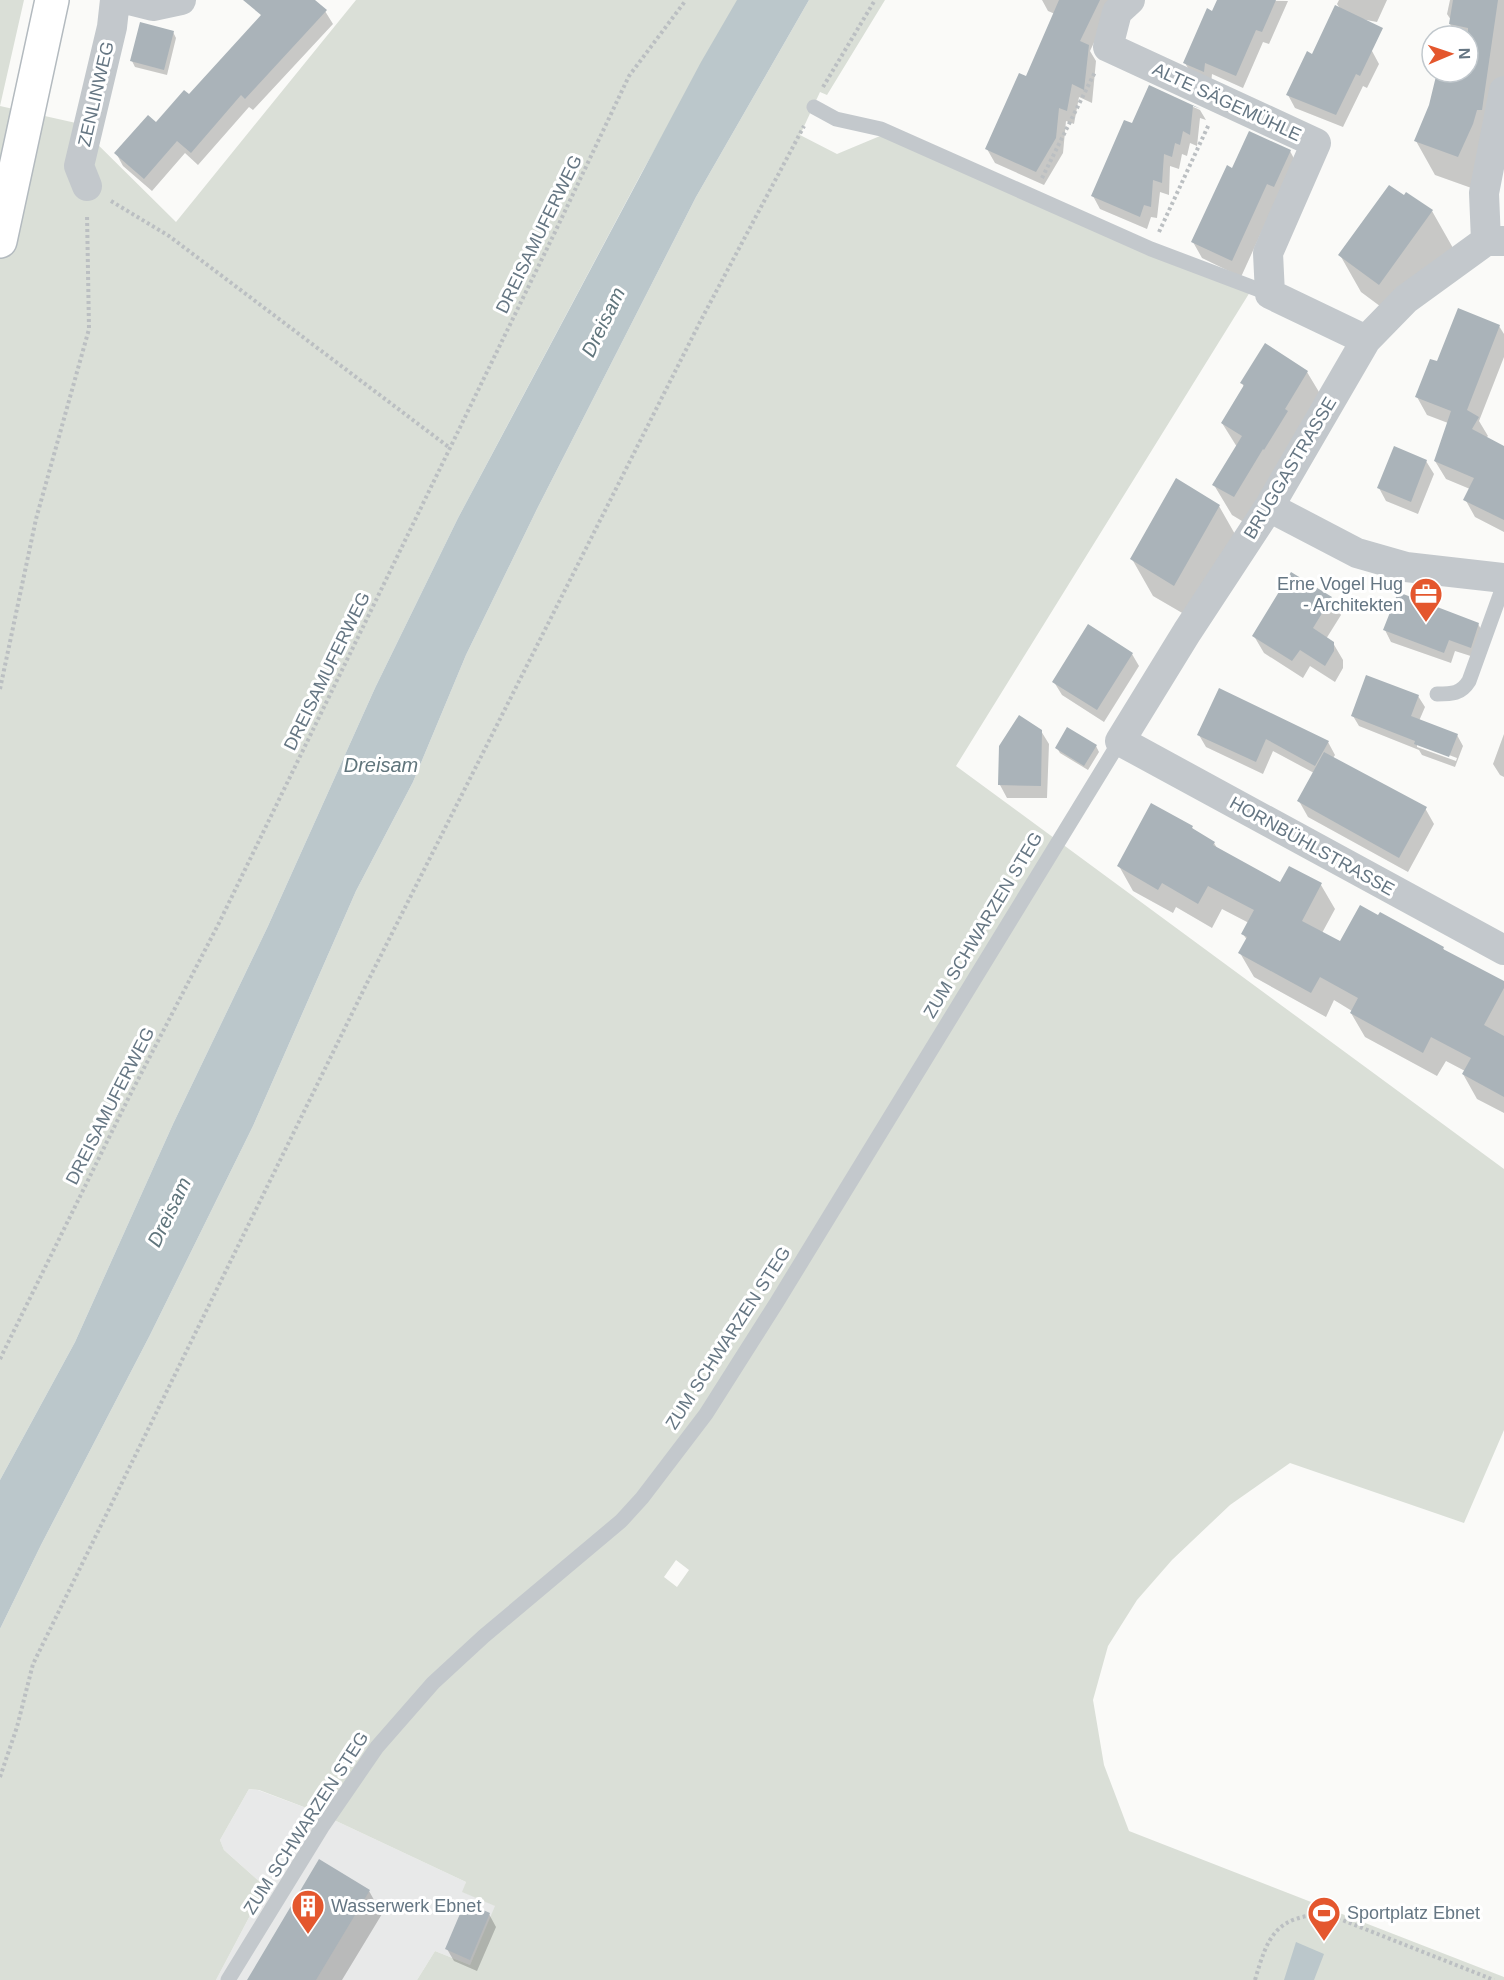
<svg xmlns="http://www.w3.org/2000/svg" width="1504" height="1980" viewBox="0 0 1504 1980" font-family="Helvetica,sans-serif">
<rect width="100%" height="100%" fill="#fafaf8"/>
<path fill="#e8e9e9" d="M249,1789L258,1790L317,1812L466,1882L463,1892L496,1906L470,1965L435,1951L417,1980H216L262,1893L260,1882L224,1850L220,1840Z"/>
<path fill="#dadfd7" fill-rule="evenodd" d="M0,0H24L0,106L76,123L176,222L356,0H738L641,174L458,518L375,688L268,926L173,1124L75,1342L0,1480Z
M809,0H885L827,95L820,92L800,135L837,154L880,136L1250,292L956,766L1504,1169V1430L1464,1523L1290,1463L1230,1505L1172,1560L1137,1600L1108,1646L1093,1700L1104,1765L1129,1831L1504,1977V1980H417L435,1951L470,1965L495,1906L462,1892L466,1882L317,1812L259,1790L249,1789L220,1840L224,1850L260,1882L262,1893L216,1980H0V1629L41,1545L150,1335L253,1126L356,891L413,782L466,655L537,509L696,197ZM676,1560L689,1570L677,1587L664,1577Z"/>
<path fill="#bbc7cb" d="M737,0H809L696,197L537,509L466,655L413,782L356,891L253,1126L150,1335L41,1545L0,1629V1480L75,1342L173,1124L268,926L375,688L458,518L701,62Z
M1296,1942L1324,1954L1314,1980H1284Z"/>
<path fill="#0003" fill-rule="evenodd" d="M277,0H313L325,11L333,24L253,110L249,107L198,165L185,153L152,191L123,166L116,153L156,124L189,96Z
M1042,0H1114L1090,51L1096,61L1092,103L1079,97L1074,124L1066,121L1063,153L1044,185L995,163L987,149L1027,78L1055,14L1048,11Z
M1219,0L1288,1L1269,44L1263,42L1243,88L1212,74L1211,84L1192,75L1185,63Z
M1339,0H1387L1377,22L1345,16L1337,4Z
M1450,0H1504V114L1477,190L1435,175L1416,141L1431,106L1439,72H1468V36H1457L1450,24L1451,20L1447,14Z
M173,32L176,38L167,75L135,67L132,61Z
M1372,51L1379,64L1367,88L1363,86L1343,127L1295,108L1288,95L1313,56Z
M1149,87L1200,110L1206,120L1200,118L1197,146L1190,143L1187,156L1182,154L1179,169L1170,166L1169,195L1160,192L1157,218L1151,217L1147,229L1100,209L1093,196L1133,125Z
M1290,151L1299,168L1276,200L1241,277L1202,258L1193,242L1233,170Z
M1432,211L1453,248L1400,321L1361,292L1340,255Z
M1499,326L1504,334V357L1479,421L1488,436L1486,438L1504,448V532L1475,517L1465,499L1470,489L1446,479L1435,461L1448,423L1427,415L1417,397L1438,363Z
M1307,372L1325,402L1252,527L1232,515L1214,485L1237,447L1222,423L1244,387L1242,383Z
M1426,461L1434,474L1418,514L1386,501L1379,488Z
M1219,506L1240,543L1196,621L1153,596L1132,559Z
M1331,598L1341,615L1326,639L1333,643L1343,660V668L1335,682L1310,666L1303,678L1264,653L1254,636Z
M1478,624L1485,636L1477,658L1455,651L1451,663L1391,642L1385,630Z
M1132,654L1139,666L1104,722L1062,695L1054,682Z
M1418,696L1425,707L1419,721L1457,735L1463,746L1455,767L1422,755L1419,750L1359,726L1353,716ZM1417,743L1457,758L1456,761L1417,747Z
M1041,731L1049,744L1047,798H1007L1000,785Z
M1504,734V777L1500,775L1493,764Z
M1199,735L1328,742L1335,755L1333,758L1425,808L1434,824L1408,872L1308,817L1299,801L1314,773L1273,751L1263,774L1206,747Z
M1096,746L1099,752L1088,770L1060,753L1057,748Z
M1192,828L1194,831L1214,843L1217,848L1281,884L1321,885L1335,909L1322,933L1340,943L1443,948L1445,952L1504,983V1113L1477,1099L1463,1074L1465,1071L1446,1061L1437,1076L1365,1037L1351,1013L1352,1011L1334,1000L1326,1017L1254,977L1240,953L1247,940L1243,934L1249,923L1222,909L1212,928L1176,907L1173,913L1133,891L1119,866Z
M369,1891L382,1914L342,1980H248Z
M489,1914L496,1927L477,1971L454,1961L447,1949Z"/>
<path fill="#aab3b9" d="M243,0H315L327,10L245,99L241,95L191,153L177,141L144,179L114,153L148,115L156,122L184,90L189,94L261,15Z
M1059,0H1100L1080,41L1089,45L1084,90L1072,84L1067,111L1059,108L1056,138L1036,172L985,149L1019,73L1026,76Z
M1217,0H1276L1262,32L1256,30L1236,76L1205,63L1204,72L1183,63L1207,8L1212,11Z
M1453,0H1498L1482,110H1477L1473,124L1458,157L1414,141L1429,105L1437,72H1468V28L1449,24Z
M1335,5L1383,28L1360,76L1356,74L1336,115L1286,95L1307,51L1312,54Z
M140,22L174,31L164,70L130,61Z
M1149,85L1201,109L1193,106L1190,135L1183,131L1180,145L1175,143L1172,157L1164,154L1162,183L1153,180L1151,207L1144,205L1140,217L1091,196L1124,120L1132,123Z
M1249,131L1291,150L1274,187L1267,184L1232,261L1191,242L1227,165L1232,168Z
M1389,185L1404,195L1406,192L1433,210L1379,285L1338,255Z
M1458,308L1500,325L1467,410L1479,417L1472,429L1504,446V520L1463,500L1474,478L1434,461L1451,411L1415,397L1430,359L1437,361Z
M1265,343L1308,371L1285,409L1288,411L1264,450L1263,449L1234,497L1212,485L1242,436L1221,423L1244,385L1240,383Z
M1394,446L1427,460L1411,502L1377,488Z
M1176,478L1220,505L1174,586L1130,559Z
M1291,572L1332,597L1313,628L1334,642V651L1325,666L1300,650L1292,661L1252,636Z
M1398,592L1479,623L1471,648L1449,640L1444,653L1383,630Z
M1088,624L1133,653L1097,710L1052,682Z
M1366,675L1419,695L1411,716L1458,734L1449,757L1414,744L1415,741L1351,716Z
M1219,688L1329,741L1315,766L1266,739L1256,762L1197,735Z
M1019,715L1042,730L1041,786L998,785L999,746Z
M1067,727L1097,745L1084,766L1055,748Z
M1324,752L1427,807L1399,858L1297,801Z
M1151,803L1193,826L1192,828L1215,842L1213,845L1280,882L1289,866L1322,883L1302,921L1340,941L1360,905L1378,915L1380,912L1444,947L1443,949L1504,981V988L1484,1025L1504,1036V1097L1462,1074L1471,1058L1431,1037L1423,1053L1350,1013L1358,998L1320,977L1311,993L1238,953L1247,937L1241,934L1254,910L1208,886L1198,904L1162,883L1158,890L1117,866Z
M319,1859L370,1890L316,1980H247Z
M465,1902L490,1913L470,1960L445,1949Z"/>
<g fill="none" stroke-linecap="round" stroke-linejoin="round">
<defs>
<path id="secondary" d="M0,241L52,0"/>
</defs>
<use href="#secondary" stroke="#b3babf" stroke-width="36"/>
<path stroke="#bbbfc2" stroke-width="4" stroke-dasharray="3 3" stroke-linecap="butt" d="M823,87L875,0
M1042,178L1095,72
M111,201L169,236L450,448
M1159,232L1209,124
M0,689L36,519L89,329L87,214
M0,1359L128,1099L219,923L556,230L629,76L686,0
M0,1777L17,1727L33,1664L367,983L701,320L804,126
M1255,1980C1268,1935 1276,1916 1327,1914L1494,1980"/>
<path stroke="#c3c8cc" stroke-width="15" d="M814,107L836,119L881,129L1151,249L1270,294
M1437,694C1452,694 1461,694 1469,681L1504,584
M228,1980L322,1827L377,1747L433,1683L484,1636L621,1521L642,1498L706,1414L777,1302L1120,741"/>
<path stroke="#c3c8cc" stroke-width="30" d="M129,0L153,6L181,0
M1130,0L1117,12L1108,47L1316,143L1268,253L1270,294L1366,340
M87,186L79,166L112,27L115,0
M1486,241L1484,193L1504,91
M1504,241H1486L1406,299L1366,340L1269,507L1187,632L1120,741L1504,950
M1269,507L1357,553L1406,567L1504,578"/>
<use href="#secondary" stroke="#fff" stroke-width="33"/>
</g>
<defs>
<symbol id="office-pin" viewBox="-11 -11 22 30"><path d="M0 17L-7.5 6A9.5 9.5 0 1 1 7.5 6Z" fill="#e4572e" stroke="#fff"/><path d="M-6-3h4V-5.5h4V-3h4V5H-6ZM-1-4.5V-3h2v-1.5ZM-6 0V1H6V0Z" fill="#fff"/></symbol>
<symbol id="building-pin" viewBox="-11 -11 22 30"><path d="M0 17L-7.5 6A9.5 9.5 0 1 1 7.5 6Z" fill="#e4572e" stroke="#fff"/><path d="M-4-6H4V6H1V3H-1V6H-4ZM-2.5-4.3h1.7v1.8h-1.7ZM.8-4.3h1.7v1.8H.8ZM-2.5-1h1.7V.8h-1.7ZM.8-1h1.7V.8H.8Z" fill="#fff"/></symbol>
<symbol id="stadium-pin" viewBox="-11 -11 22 30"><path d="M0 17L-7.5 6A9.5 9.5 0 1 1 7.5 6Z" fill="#e4572e" stroke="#fff"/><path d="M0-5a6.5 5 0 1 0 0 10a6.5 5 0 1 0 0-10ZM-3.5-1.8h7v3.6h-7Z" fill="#fff"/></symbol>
</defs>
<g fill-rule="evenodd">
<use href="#office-pin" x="1407" y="575" width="38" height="52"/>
<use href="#building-pin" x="289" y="1887" width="38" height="52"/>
<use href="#stadium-pin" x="1305" y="1894" width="38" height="52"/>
</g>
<g text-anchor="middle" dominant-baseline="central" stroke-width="6" stroke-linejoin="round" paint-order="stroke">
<g font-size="18" fill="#657683" stroke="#fff">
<text transform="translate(96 94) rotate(-77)">ZENLINWEG</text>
<text transform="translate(1227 102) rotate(25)">ALTE SÄGEMÜHLE</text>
<text transform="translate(539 234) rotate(-64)">DREISAMUFERWEG</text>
<text transform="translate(1290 468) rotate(-59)">BRUGGASTRASSE</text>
<text transform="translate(327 671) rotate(-64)">DREISAMUFERWEG</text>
<text transform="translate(1312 846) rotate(29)">HORNBÜHLSTRASSE</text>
<text transform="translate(983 925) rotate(-59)">ZUM SCHWARZEN STEG</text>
<text transform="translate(110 1106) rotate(-63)">DREISAMUFERWEG</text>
<text transform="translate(728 1338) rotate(-57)">ZUM SCHWARZEN STEG</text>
<text transform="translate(306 1823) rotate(-57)">ZUM SCHWARZEN STEG</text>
</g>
<g font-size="18" fill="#657683" stroke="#fff" text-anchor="start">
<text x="1403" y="584" text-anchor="end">Erne Vogel Hug<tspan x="1403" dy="21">- Architekten</tspan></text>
<text x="331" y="1906">Wasserwerk Ebnet</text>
<text x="1347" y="1913">Sportplatz Ebnet</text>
</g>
<g font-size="20" font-style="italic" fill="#60757c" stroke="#fff">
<text transform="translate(603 322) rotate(-64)">Dreisam</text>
<text x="381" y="765">Dreisam</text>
<text transform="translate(169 1212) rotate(-64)">Dreisam</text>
</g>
</g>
<g transform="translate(1450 54) rotate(88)"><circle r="28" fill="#ffffff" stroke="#c1c8cd" stroke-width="1.5"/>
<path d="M0-4.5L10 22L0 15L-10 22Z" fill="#e4572e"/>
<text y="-9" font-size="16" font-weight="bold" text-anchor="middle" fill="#657683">N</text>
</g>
</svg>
